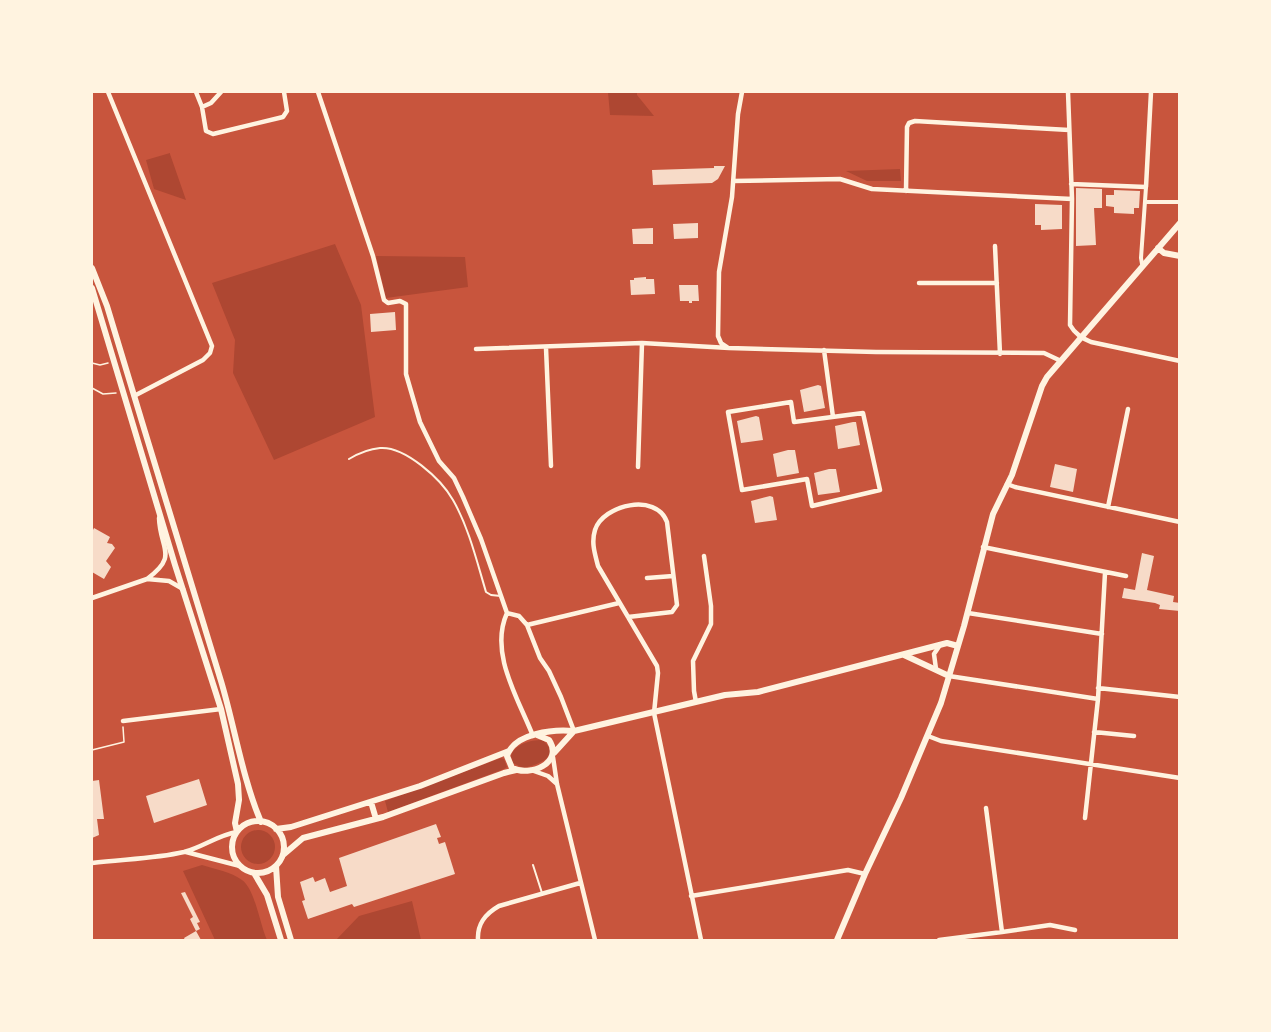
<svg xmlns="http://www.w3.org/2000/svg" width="1271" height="1032" viewBox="0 0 1271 1032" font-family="'Playfair Display',serif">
<rect width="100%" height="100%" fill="#c8553d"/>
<path fill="#ae4732" d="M608,92H637V95L654,116L610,115Z
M170,153V154L186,200L154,189L146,160Z
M900,169L901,181H867L846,171Z
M335,244L361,305L375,417L274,460L233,373L235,340L212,283Z
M376,256L465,257L468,287L386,298Z
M542,740C563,756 538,765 523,768L513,763L511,756C515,744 530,740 542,740Z
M501,758L504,759L507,767L504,769L388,812L385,801Z
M241 847a17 17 0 1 1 34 0a17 17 0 1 1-34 0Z
M202,865C215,869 231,872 242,880C255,889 260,925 267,940H215L183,871Z
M412,901L421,940H336L359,916Z"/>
<path fill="#f7dbc8" d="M714,166H725L718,179L712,183L653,185L652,170L714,168Z
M1076,188L1102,189V208H1094L1096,245L1076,246Z
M1114,190L1140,191L1139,208H1134V214L1114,213V207L1106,206V195H1114Z
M1035,204L1062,205V229L1041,230V225H1035Z
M698,223V238L674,239L673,224Z
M653,228V244H633L632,229Z
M646,277V279H654L655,294L631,295L630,280H634V278Z
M679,285H698L699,301H692V303H689V301H680Z
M395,312L396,330L371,332L370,314Z
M818,385L821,386L825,408L804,412L800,390Z
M756,416L759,417L763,440L741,443L737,421Z
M853,422H856L860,445L838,449L835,426Z
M788,450H795L799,473L777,477L773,454Z
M1055,464L1077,469L1073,492L1050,487Z
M829,469H836L840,492L818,495L814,473Z
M770,496L773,497L777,520L755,523L751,501Z
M94,528L110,537L107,543L112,544L115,548L106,561L111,567L104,579L92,572V532Z
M1142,553L1154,556L1147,590L1174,596L1173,602L1180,603V611L1159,609L1160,605L1155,603L1122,598L1124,588L1135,590Z
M199,779L207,805L154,823L146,796Z
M99,780L104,819H97L99,835L92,838V781Z
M436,824L441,837L437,838L439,844L445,842L455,874L354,907L352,904L308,919L302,901L305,900L300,882L313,877L315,882L325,878L330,892L347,886L339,858Z
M185,892L200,922L197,923L200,929L196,931L190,919L193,917L181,893Z
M196,931L201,940H185L184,938Z"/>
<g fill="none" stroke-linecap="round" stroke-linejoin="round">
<path stroke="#fff3e0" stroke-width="1.5" d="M92,363L100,365L108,363
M92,388L103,394L116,393
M92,750L124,742L123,727"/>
<path stroke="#fff3e0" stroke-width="2" d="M349,459C359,453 368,449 380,448C405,446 441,479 453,500C469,528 477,562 486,592L491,595L501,596
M533,865L542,893"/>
<path stroke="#fff3e0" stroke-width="4" d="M1145,202H1180
M1142,264L1141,258L1146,187"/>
<path stroke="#fff3e0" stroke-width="4.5" d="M108,92L212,346L210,353L203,360L134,396
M196,92L202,107L211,103L221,92
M318,92L373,256L384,300L388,303L400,301L406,304V374L420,422L439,461L454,478L463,497L481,539L507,613
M1068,92L1072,199L1070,325C1075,334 1082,338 1091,342L1180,361
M202,107L206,131L213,134L283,117L287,111L284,92
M733,181L840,179L872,189L1072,199
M1071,184L1146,187L1151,92
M906,191L907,127L909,123L915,121L1069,130
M995,246L1000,354
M919,283H997
M727,347L721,343L718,336L719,272L732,197L738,114L742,92
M546,348L551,466
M476,349L642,343L729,348L876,352L1044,353L1061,361
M824,350L833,417
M791,402L794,422L863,413L880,490L812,506L807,479L742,490L728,412Z
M638,467L642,343
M1007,484L1015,487L1180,522
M1108,507L1128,409
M983,547L1126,576
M647,578L673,576
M147,579C179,555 160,550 159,518
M92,598L147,579L169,581L183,589
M507,613L519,616L527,625L540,658L549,671L561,697L574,731
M507,613C489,653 518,698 533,736
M968,613L1102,634
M628,617L672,612L677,605L667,522C656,492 603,505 595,530C591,543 595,554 598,566L657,666L658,673L654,713L701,940
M527,625L619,603
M936,669L934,654L940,645
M949,676L1098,699
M1098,688L1180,697
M696,702L694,691L693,661L711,624V606L704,556
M123,721L221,709
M1094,732L1134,736
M928,736L941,741L1180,778
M553,757L557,784L595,940
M531,770L548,776L557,784
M1085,818L1098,699L1105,573
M186,852L240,866
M92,863C122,859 154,859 184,852C203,847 218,835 237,832
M691,896L848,870L865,874
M1002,932L1050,925L1075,930
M478,940C477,924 485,914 499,906L580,883
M939,940L1002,932L986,808"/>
<path stroke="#fff3e0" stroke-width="6" d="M1158,248L1164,253L1180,256
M92,268L107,306C145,431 182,556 221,681C235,728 242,777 261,822
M92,288L175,565L221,709L238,784L239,800L235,823L237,832
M904,655L949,676
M537,735L549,740C564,763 530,777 512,768L507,756C514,733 554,729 574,731L725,695L758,692L947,643L958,646
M554,753L574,731
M371,802L376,819
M232 847a26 26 0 1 1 52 0a26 26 0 1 1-52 0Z
M276,829L291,827L420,786L509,751
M283,855L303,838L383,817L504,773L516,770
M276,866L278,897L291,940
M254,873L267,895L281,940
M837,940L865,874L901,798L941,703L964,626L993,514L1012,475L1042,386L1047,377L1180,223"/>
</g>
<rect width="1271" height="1032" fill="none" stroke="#fff3e0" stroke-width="186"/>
</svg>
